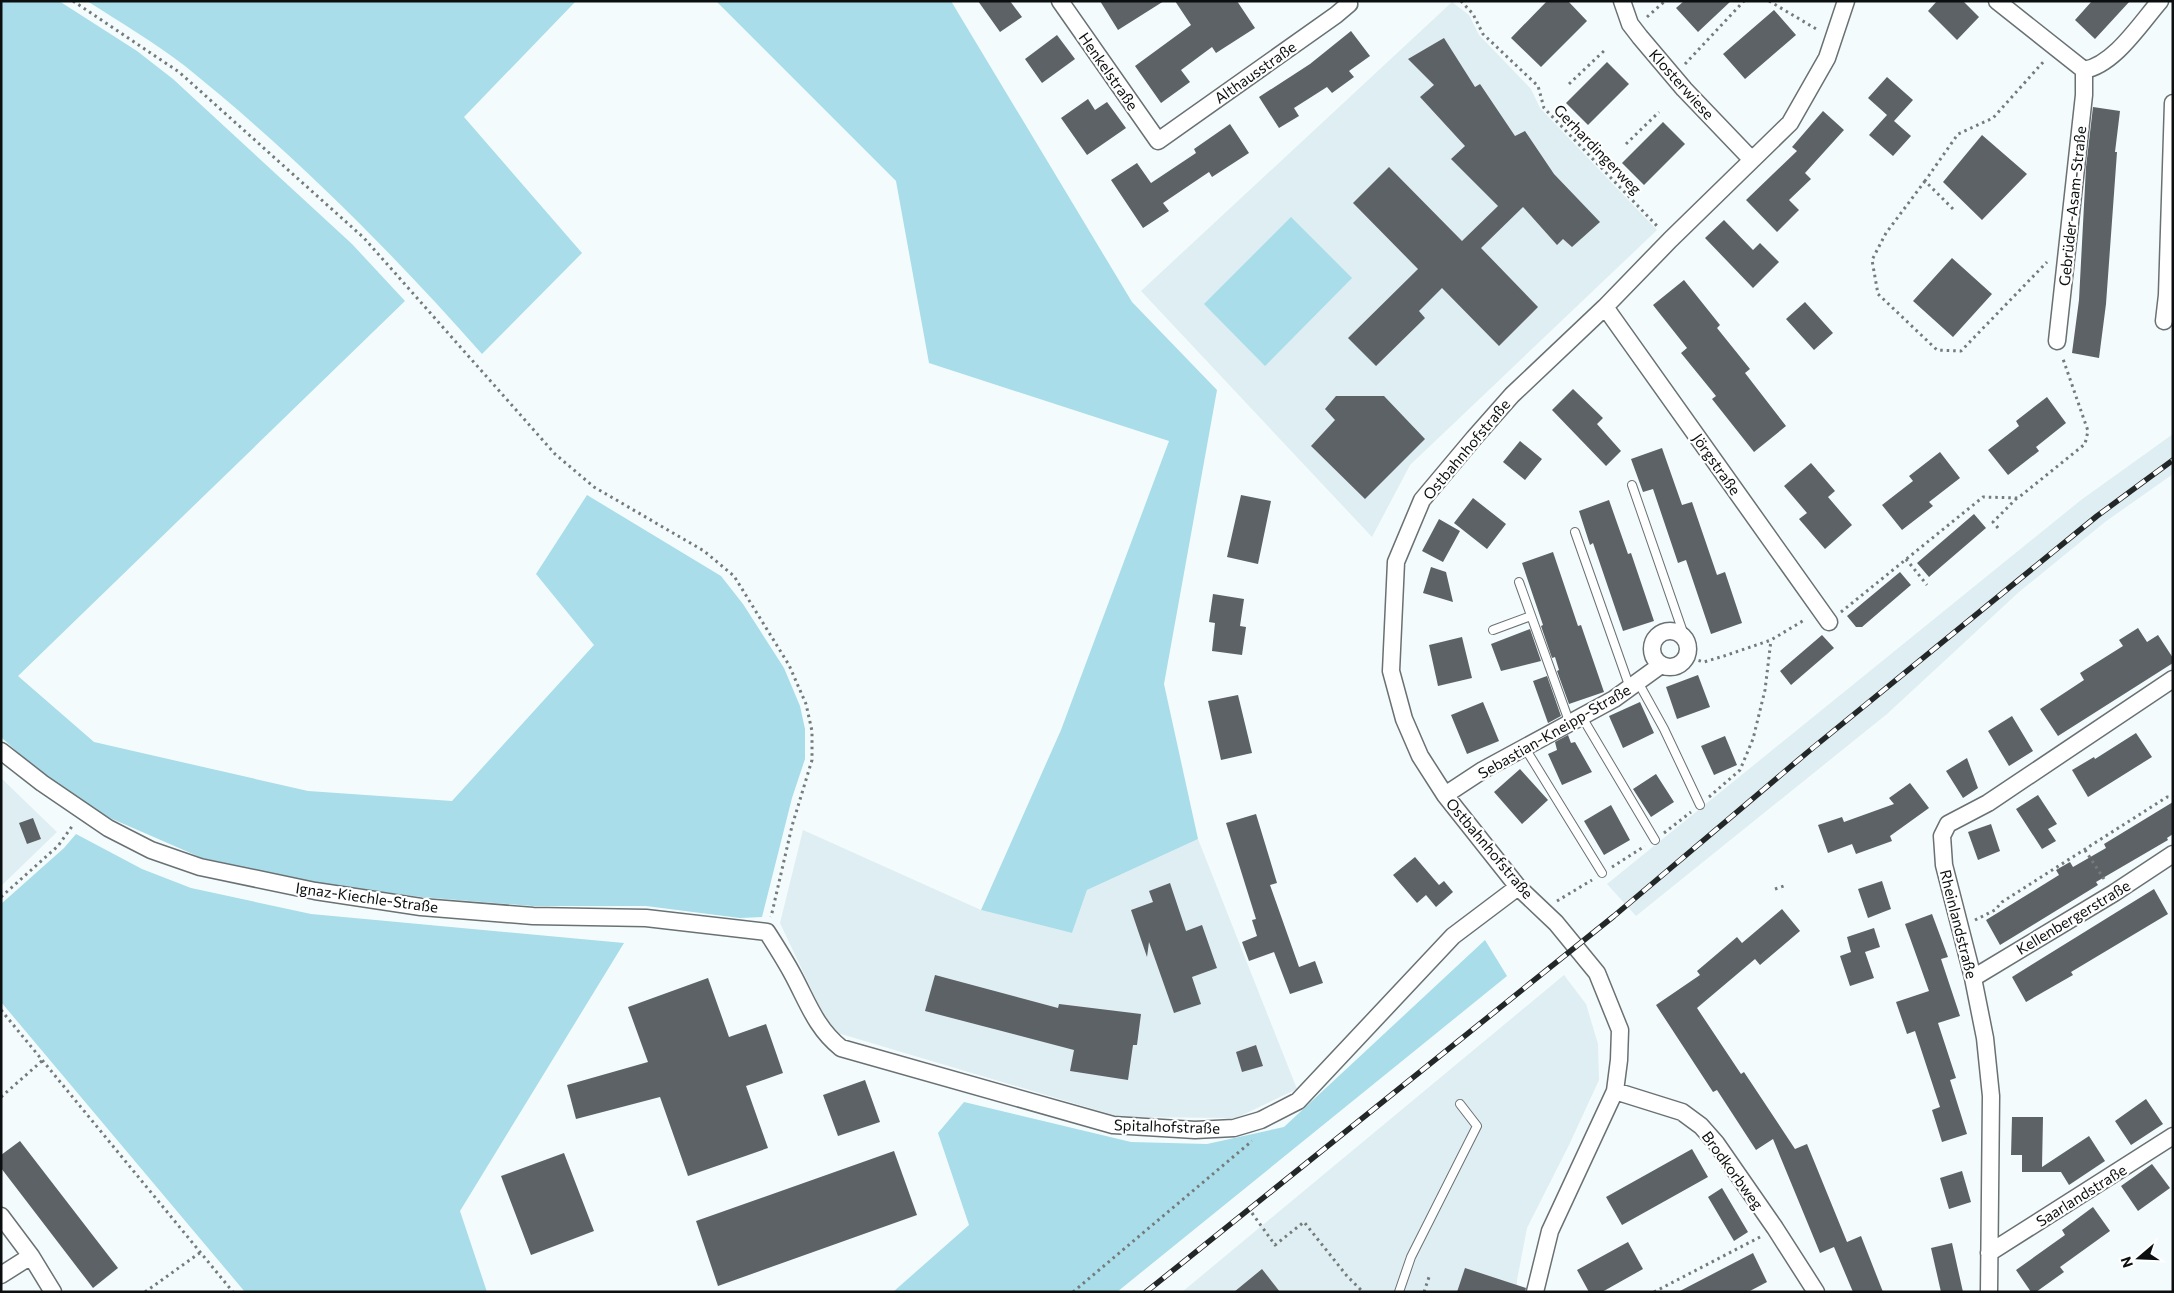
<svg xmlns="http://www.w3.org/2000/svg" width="2174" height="1293" viewBox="0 0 2174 1293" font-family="Commissioner,sans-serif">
<rect width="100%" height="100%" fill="#f3fbfd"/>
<path fill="#deeef2" d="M1452,2L1469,15L1479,35L1531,89L1540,108L1657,230L1410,465L1372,537L1141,291Z
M2173,434V474L2105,522L2019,592L1887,714L1636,916L1607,884L2081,500Z
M1,778L57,832L1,886Z
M803,830L981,910L1072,933L1087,890L1198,839L1297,1089L1236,1118L1120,1117L831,1031L780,923Z
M1564,975L1586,1004L1598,1044L1599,1080L1569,1145L1527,1228L1517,1280V1292H1182Z"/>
<path fill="#a8dde9" d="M1,1H59L137,51L173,79L352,244L405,301L18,676L94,742L308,791L452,801L594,645L536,574L587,495L721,576L743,604L784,668L800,706L805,729V759L792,798L762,917L740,918L646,906H533L421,897L316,883L202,858L110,818L80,801L48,780L1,737Z
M87,1H576L464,117L582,253L482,354C391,251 292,152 185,66C154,42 120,22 87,1Z
M716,1H951L1132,302L1217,390L1164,684L1198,839L1087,890L1072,933L981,910L1061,730L1169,441L929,363L896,181Z
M1291,217L1352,278L1265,366L1204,304Z
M76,834L142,869L191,888L311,914L624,943L460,1211L487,1292H245L1,1002V904L64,848Z
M1485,940L1507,976L1117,1292H893L969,1225L938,1133L964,1102L1131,1142L1207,1144L1284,1127Z"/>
<path fill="#5d6266" d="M978,1H1010L1022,17L1000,32Z
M1100,1H1164L1118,30Z
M1175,1H1237L1255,28L1216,53L1212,47L1181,70L1190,82L1161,103L1135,66L1191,25Z
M1547,1H1568L1587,21L1541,67L1511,38Z
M1684,1H1731L1698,32L1676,8Z
M1937,1H1963L1979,17L1957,40L1928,11Z
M2092,1H2130L2095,39L2075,20Z
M1774,10L1796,35L1745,79L1723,54Z
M1351,31L1370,56L1349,71L1354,77L1332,93L1327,87L1294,108L1299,116L1279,128L1259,97L1310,64Z
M1057,35L1075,59L1042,83L1025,59Z
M1444,38L1475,87L1480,84L1515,136L1525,131L1554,174L1600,222L1572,247L1563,239L1557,245L1523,207L1481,248L1538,307L1499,346L1442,288L1419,311L1425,318L1376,366L1348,338L1418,269L1353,203L1389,167L1462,241L1498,206L1451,159L1465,146L1420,97L1434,85L1408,59Z
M1607,62L1629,84L1588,125L1566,103Z
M1887,77L1913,100L1894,121L1911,136L1893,156L1869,135L1887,115L1868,98Z
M1088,99L1095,110L1107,102L1126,128L1087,155L1061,118Z
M2093,107L2120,111L2115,152H2117L2106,304L2099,358L2072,353L2079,300L2086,167Z
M1823,111L1844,130L1805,173L1811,179L1789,200L1799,210L1777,232L1746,200L1797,151L1792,147Z
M1663,122L1685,144L1644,185L1622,163Z
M1230,124L1249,153L1212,177L1209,172L1163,203L1169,211L1143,228L1111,180L1137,163L1151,183L1196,153L1194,149Z
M1982,135L2027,174L1982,220L1943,182Z
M1724,220L1753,250L1760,243L1779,262L1753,288L1705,238Z
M1952,258L1992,294L1953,337L1913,301Z
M1684,280L1720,325L1717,328L1750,369L1745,373L1786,426L1754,452L1712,399L1716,396L1681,353L1687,348L1653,305Z
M1805,302L1833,333L1814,350L1786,319Z
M1573,389L1603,418L1597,424L1621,451L1606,466L1552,410Z
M1336,396H1384L1425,439L1365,499L1311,446L1335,420L1325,409Z
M2047,397L2066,423L2036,447L2039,451L2008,475L1988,450L2019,426L2016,421Z
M1520,441L1542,459L1525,480L1503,462Z
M1662,448L1682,505L1692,502L1717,575L1725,572L1742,623L1711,634L1686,560L1678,563L1653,489L1643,492L1631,459Z
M1940,452L1960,478L1929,502L1933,506L1902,530L1882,505L1913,481L1909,476Z
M1811,463L1835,491L1828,497L1852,525L1825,549L1799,519L1807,513L1784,486Z
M1241,495L1271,501L1258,564L1227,557Z
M1473,498L1506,524L1487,549L1454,523Z
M1609,500L1628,554L1631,553L1654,621L1623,631L1593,543L1590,545L1579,511Z
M1974,514L1986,528L1929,577L1917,563Z
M1439,519L1460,531L1443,562L1422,551Z
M1553,552L1578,626L1581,625L1604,692L1569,704L1557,671L1559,670L1555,657L1552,658L1541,626L1543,625L1522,563Z
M1431,567L1446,572L1453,602L1423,593Z
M1900,572L1911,585L1862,627H1856L1847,616Z
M1213,594L1244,599L1240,626L1246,627L1242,655L1212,651L1215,623L1209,622Z
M2138,628L2147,642L2158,635L2173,658V663L2058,736L2040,709L2084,680L2080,673L2123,646L2119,640Z
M1530,629L1541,661L1501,671L1491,644Z
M1822,635L1834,648L1791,685L1780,671Z
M1462,637L1472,678L1438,686L1429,645Z
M1698,675L1710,707L1677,719L1666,687Z
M1547,676L1561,716L1548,723L1533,681Z
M1238,695L1252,753L1221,760L1208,701Z
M1483,702L1499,741L1467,754L1451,715Z
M1640,702L1654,733L1623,748L1609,716Z
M2012,716L2033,751L2009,766L1988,731Z
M2136,733L2152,757L2088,797L2072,770L2094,757L2095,759Z
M1568,735L1571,743L1575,742L1592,772L1562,785L1548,754L1557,750L1555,742Z
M1725,736L1737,765L1714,775L1701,746Z
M1967,758L1978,788L1963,798L1946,771Z
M1520,769L1548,800L1522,824L1494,792Z
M1656,774L1674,802L1651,817L1633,789Z
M1910,783L1929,808L1890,836L1892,841L1856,854L1852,844L1828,853L1818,825L1842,817L1844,822L1894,804L1889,798Z
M2038,795L2057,824L2048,829L2056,841L2042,849L2016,809Z
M2173,802V834L2167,838L2168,840L2096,882L2098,885L2000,945L1986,920L2059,875L2056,870L2070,862L2073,867L2106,848L2104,844Z
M1611,805L1630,840L1604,855L1584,821Z
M1256,814L1277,883L1270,885L1299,967L1315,961L1323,983L1290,994L1274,952L1249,961L1242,942L1257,936L1252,920L1256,919L1226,823Z
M33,818L41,839L27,844L19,823Z
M1991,824L2000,851L1978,860L1968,832Z
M1415,857L1439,885L1444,881L1453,892L1436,907L1426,895L1417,903L1393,875Z
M1882,881L1891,909L1868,918L1858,889Z
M1170,883L1186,931L1202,925L1217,968L1192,977L1201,1004L1174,1013L1149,942L1147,957L1131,910L1153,902L1149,891Z
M2154,889L2168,914L2071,972L2073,975L2026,1002L2012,977Z
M1782,909L1800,931L1760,965L1755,959L1697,1008L1741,1074L1744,1072L1795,1149L1807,1144L1847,1242L1861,1236L1883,1292H1853L1834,1247L1820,1253L1773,1139L1756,1150L1717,1090L1713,1092L1656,1005L1700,975L1697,971L1737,937L1742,943Z
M1932,914L1948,957L1941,959L1960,1016L1938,1023L1956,1078L1950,1080L1967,1134L1942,1142L1932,1110L1940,1107L1915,1031L1907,1034L1896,1002L1929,991L1905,924Z
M1874,928L1880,947L1865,952L1874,978L1850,986L1840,956L1851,952L1847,937Z
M935,975L1058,1008L1059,1004L1141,1014L1137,1045H1133L1128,1080L1070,1071L1074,1050L925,1011Z
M708,978L729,1037L766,1024L783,1073L746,1086L768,1148L688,1176L660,1097L576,1119L567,1085L648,1062L628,1007Z
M1256,1045L1263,1066L1242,1072L1236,1052Z
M865,1080L880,1122L838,1136L823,1095Z
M2146,1099L2163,1124L2131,1145L2115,1121Z
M2012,1117H2043L2042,1167L2089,1136L2105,1161L2069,1185L2061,1172H2022V1155H2011Z
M20,1141L118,1268L93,1288L1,1168V1155Z
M1692,1149L1708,1177L1622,1225L1606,1197Z
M894,1151L917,1215L718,1286L696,1221Z
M564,1153L594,1231L531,1255L501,1176Z
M2152,1164L2170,1188L2138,1211L2121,1186Z
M1962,1171L1971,1202L1949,1209L1940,1178Z
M1722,1188L1748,1232L1734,1241L1708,1197Z
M2093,1207L2110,1231L2060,1267L2064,1272L2036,1292H2031L2016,1270L2065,1235L2062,1230Z
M1628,1242L1643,1269L1602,1292H1589L1577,1270Z
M1952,1243L1963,1292H1941L1931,1248Z
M1753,1253L1767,1282L1748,1292H1678Z
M1465,1268L1526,1288L1525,1292H1457Z
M1262,1269L1280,1292H1234Z"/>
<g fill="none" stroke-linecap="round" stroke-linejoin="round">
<defs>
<path id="service" d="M1632,485L1685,638
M1575,532L1630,688
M1519,582L1570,724
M1493,630L1531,616
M1638,682L1664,729L1700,805
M1582,717L1655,840
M1525,748L1602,873
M1399,1292L1411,1257L1477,1126L1460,1104"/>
<path id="minor" d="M1060,1L1158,141L1336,15L1349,4L1348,1
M1622,1L1630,24L1640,37L1684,89L1752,160
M1997,1L2084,70C2114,65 2140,24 2160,1
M1605,307L1829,622
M2164,321L2167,295L2173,103
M2057,341L2084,95V70
M1652 649a18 18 0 1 1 36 0a18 18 0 1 1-36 0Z
M1,751L42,783L108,828L151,850L200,867L315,891L421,907L533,916L646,918L767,932C776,946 785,960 793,975C808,1003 816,1028 841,1048L1113,1125L1195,1130L1234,1128L1261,1120L1298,1101L1453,936L1518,887
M1445,795L1483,770L1614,699L1661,665
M1973,978L2114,893L2173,854
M1615,1091L1682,1112L1701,1126L1716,1143L1775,1228L1816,1292
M1,1216L31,1256L53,1292
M1989,1253L2173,1136
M1,1275L31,1256
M1535,1292L1550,1231L1615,1091L1619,1060L1620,1030L1597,973L1556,923L1518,887L1445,795L1420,756L1404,719L1391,671L1396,562L1422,500L1474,438L1512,395L1605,307L1670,240L1790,123L1827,58L1846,1
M1989,1292L1991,1096L1985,1038L1973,978L1944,865L1942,836L1948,824L1988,803L2173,679"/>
</defs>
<use href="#service" stroke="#6a7173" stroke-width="10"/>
<use href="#minor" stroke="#6a7173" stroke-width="19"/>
<path stroke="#757a7b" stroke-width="3" stroke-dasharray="2.5 4" stroke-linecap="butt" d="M73,1L179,72L364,238L555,454L594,487L704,551L734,576L789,665L806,704L812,731V760L792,826L771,917
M1461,1L1473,14L1483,34L1538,86L1544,108L1659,228
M1769,1L1818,30
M1647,17L1665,1
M1685,64L1744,1
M1569,84L1606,49
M1626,144L1659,112
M1925,181L1886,233L1872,260L1878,294L1937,350L1961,351L2047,262
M1953,209L1925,181L1958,134L1993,118L2045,60
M1998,528L1993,522L2017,498
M1906,559L1927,585
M1841,612L1983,497L2018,498L2085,444L2088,431L2062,356
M1686,657L1704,662L1724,656L1771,640L1806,619
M1709,797L1740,770L1753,739L1765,690L1771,640
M1664,833L1691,812
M2085,850L2104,879
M1612,867L1645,846
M1775,889L1784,886
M1,897L58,846L73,825
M1557,901L1592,880
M1975,920L1995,910L2002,902L2167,797L2173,798
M1,1010L233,1292
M1,1097L43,1060
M1252,1213L1275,1245L1304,1222L1347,1276L1363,1292
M145,1292L201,1252
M1073,1292L1252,1141
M1424,1292L1429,1277
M1654,1292L1760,1237"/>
<use href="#service" stroke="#fff" stroke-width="8"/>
<use href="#minor" stroke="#fff" stroke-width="16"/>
<defs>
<path id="rail" d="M1146,1292L1614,916L1809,751L2097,516L2173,460"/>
</defs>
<use href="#rail" stroke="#232727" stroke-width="5.5"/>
<use href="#rail" stroke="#fff" stroke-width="4" stroke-dasharray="11" stroke-linecap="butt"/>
</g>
<g text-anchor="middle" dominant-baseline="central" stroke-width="4.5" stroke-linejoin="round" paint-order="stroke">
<g font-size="15" fill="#0c0f0f" stroke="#fff">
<text transform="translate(1109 71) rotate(55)">Henkelstraße</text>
<text transform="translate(1255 72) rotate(-35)">Althausstraße</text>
<text transform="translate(1682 84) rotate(48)">Klosterwiese</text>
<text transform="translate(1598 149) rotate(46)">Gerhardingerweg</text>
<text transform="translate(2072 206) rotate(-84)">Gebrüder-Asam-Straße</text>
<text transform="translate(1466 449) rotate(-50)">Ostbahnhofstraße</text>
<text transform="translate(1717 464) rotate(55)">Jörgstraße</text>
<text transform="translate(1554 731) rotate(-30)">Sebastian-Kneipp-Straße</text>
<text transform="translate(1490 848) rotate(50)">Ostbahnhofstraße</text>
<text transform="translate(367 897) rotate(8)">Ignaz-Kiechle-Straße</text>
<text transform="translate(2073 917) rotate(-31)">Kellenbergerstraße</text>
<text transform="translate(1959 924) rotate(76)">Rheinlandstraße</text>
<text transform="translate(1167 1126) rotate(2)">Spitalhofstraße</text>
<text transform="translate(1733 1170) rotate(54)">Brodkorbweg</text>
<text transform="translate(2081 1195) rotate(-32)">Saarlandstraße</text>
</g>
</g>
<rect width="2174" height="1293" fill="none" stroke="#0c0f0f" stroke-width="5"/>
<g transform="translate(2139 1258) rotate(251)" stroke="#ffffff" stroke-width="4" paint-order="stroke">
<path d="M0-4L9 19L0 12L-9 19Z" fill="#0c0f0f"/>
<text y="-8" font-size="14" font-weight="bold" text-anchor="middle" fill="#0c0f0f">N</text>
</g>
</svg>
